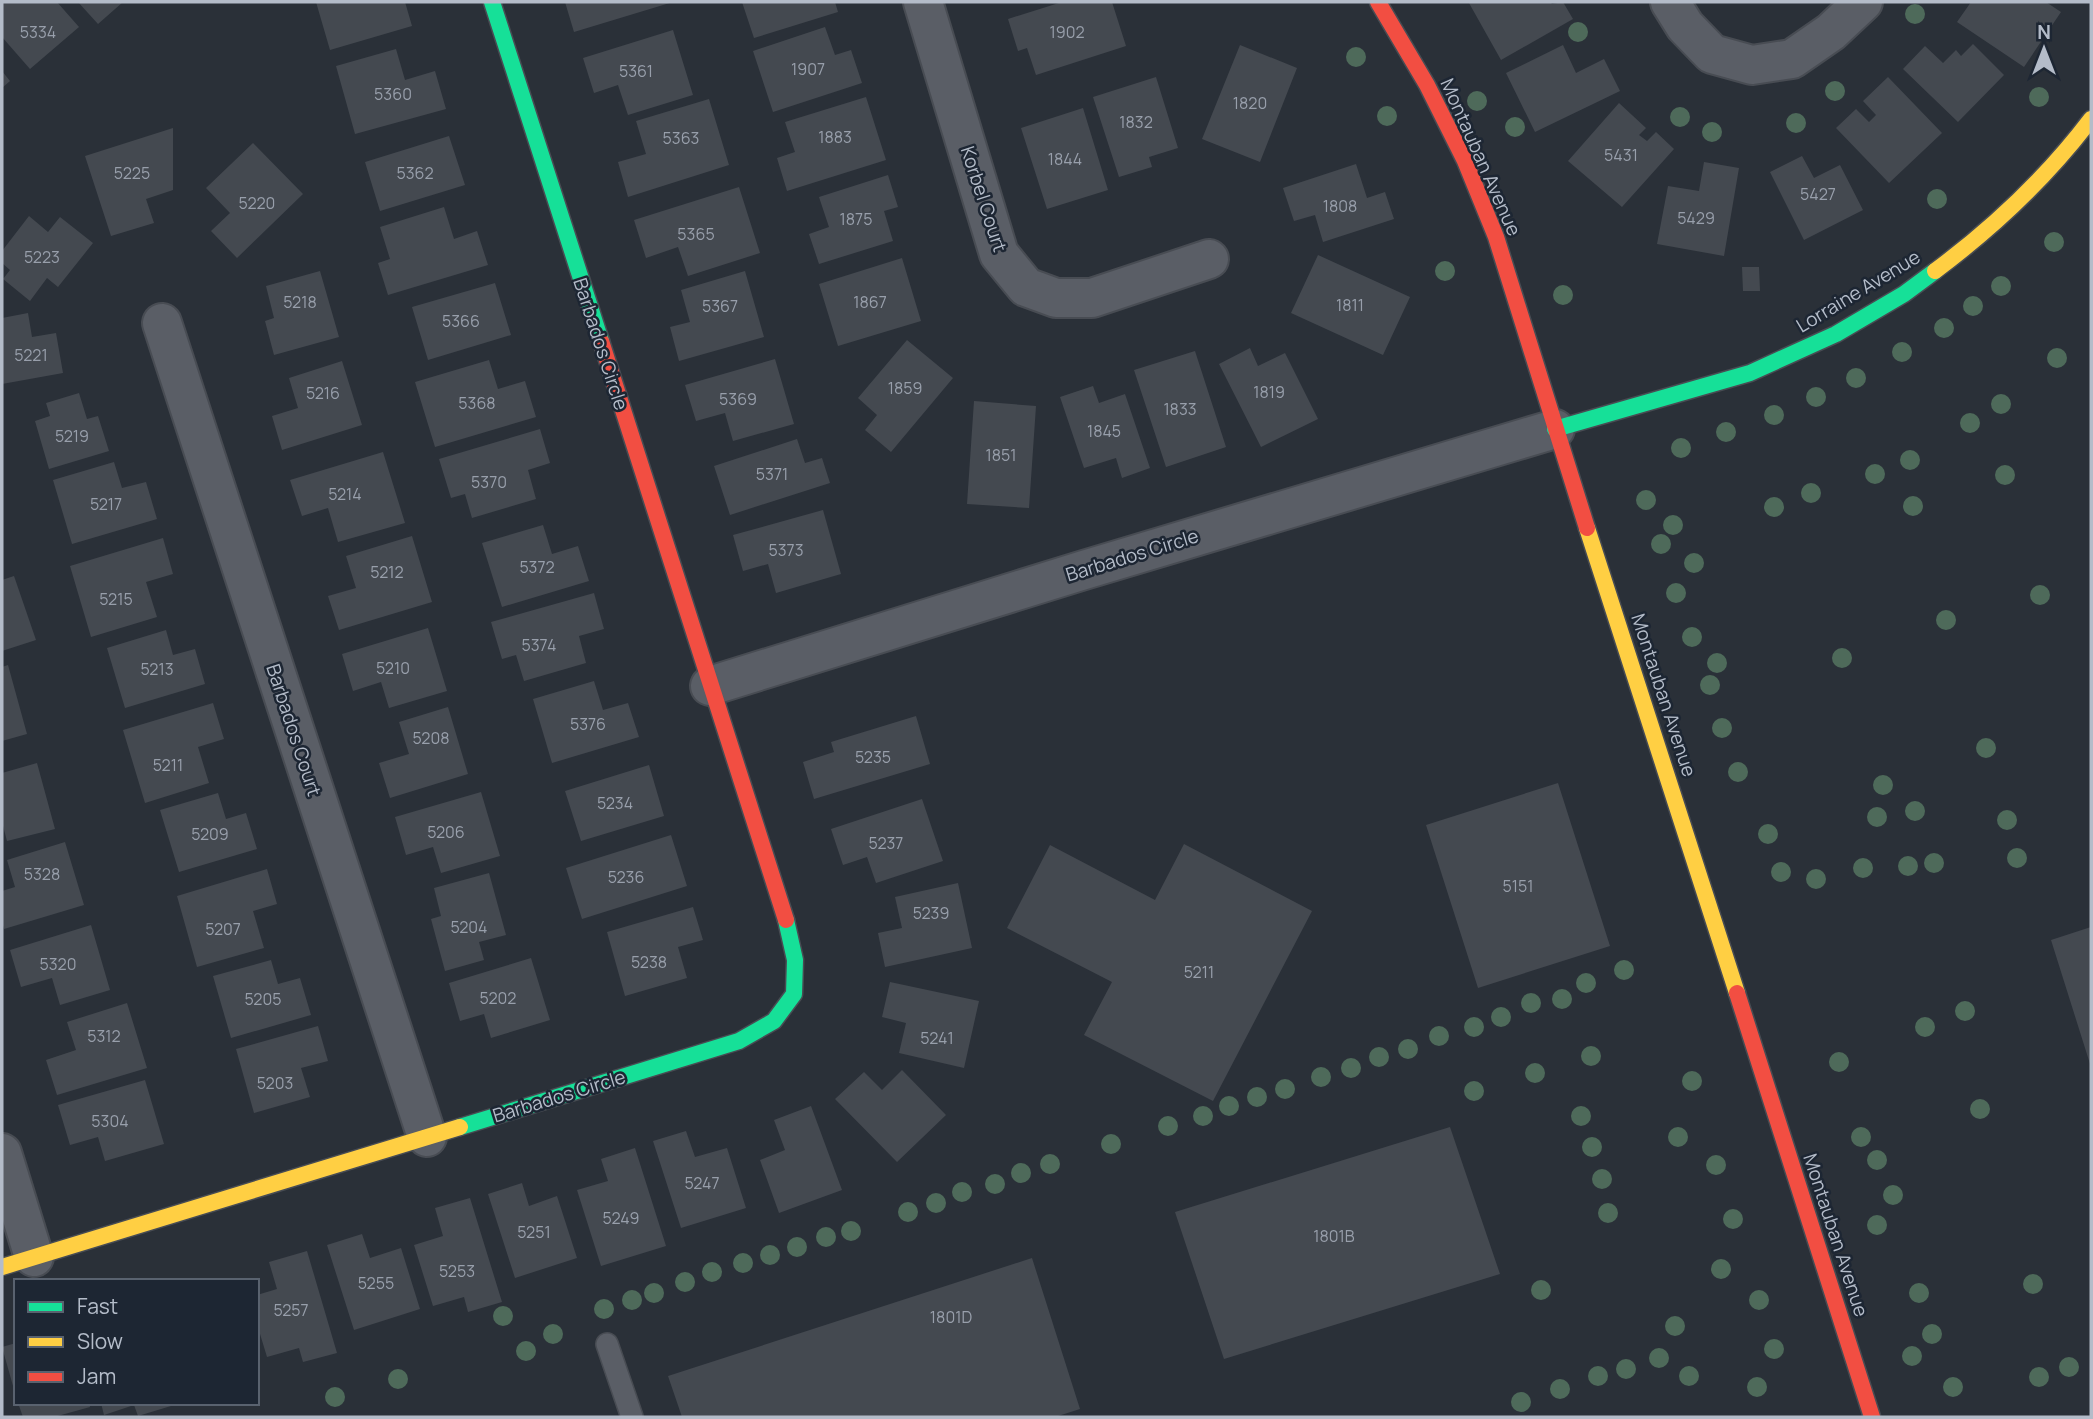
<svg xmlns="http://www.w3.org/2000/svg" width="2093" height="1419" viewBox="0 0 2093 1419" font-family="Manrope,sans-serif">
<rect width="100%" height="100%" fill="#2a3038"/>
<path fill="#444950" d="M2,2H57L79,27L30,69L2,37Z
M78,2H123L98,24Z
M316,2H405L412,26L330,50Z
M565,2H673L574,32Z
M742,2H835L838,12L754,38Z
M1062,2H1112L1126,46L1036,75L1027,48L1018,51L1008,19Z
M1471,2H1550L1552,4L1563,2L1573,19L1501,60L1469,3Z
M1971,2H2046L2061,12L2024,67L1957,22Z
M825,27L835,55L851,50L862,83L773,112L753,51Z
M673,30L693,95L628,115L618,85L594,93L583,58Z
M1973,44L2004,75L1958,122L1903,69L1925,46L1943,63L1956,50L1961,56Z
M1240,45L1297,68L1260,162L1202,139Z
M1563,45L1576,73L1604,59L1620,91L1535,132L1506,73Z
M396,49L405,80L435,71L446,109L355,134L336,66Z
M2,71L10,81L2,88Z
M1156,77L1178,148L1149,157L1152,167L1119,177L1093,97Z
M1888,77L1942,133L1889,183L1836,128L1856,109L1869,122L1876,115L1863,101Z
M866,97L886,160L787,191L777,158L795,152L785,122Z
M709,99L729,165L628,197L618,162L646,154L636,121Z
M1619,103L1646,128L1639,135L1647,141L1656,132L1674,149L1622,207L1568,161Z
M1083,108L1108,190L1047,209L1021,128Z
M173,128V190L146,199L154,223L111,236L85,156Z
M449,136L465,185L380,211L365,162Z
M253,143L303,194L237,258L211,231L230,213L206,188Z
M1802,156L1814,178L1840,165L1863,210L1804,240L1770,172Z
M1704,162L1739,168L1724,256L1657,244L1668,186L1699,191Z
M1356,164L1367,198L1385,192L1394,219L1323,242L1315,215L1294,221L1283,188Z
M888,175L898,207L884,211L893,241L819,264L809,234L829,227L819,197Z
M739,187L760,253L688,276L678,247L646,258L634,220Z
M444,207L454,239L477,231L488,265L388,295L378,263L390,259L380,227Z
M29,216L48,232L60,217L93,243L58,287L47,278L30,301L3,279L10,270L2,263V251Z
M1318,255L1410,297L1383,355L1291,313Z
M902,258L921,321L838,346L819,284Z
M1742,267H1759L1760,291H1743Z
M320,271L339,337L274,355L265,321L274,318L266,286Z
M745,271L764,337L679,361L670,327L690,322L681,290Z
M495,283L511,335L428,360L412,307Z
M28,313L32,337L56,333L63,373L2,384V318Z
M907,340L953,378L891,452L865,430L877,415L858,398Z
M1250,348L1258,366L1285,353L1318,419L1261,447L1219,364Z
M1195,351L1226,447L1166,467L1134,370Z
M775,359L794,424L733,441L725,413L696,421L685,385Z
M489,360L498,389L525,381L536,417L435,447L415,382Z
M342,361L362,425L282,450L272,416L298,408L289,378Z
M1093,386L1099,403L1125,394L1150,468L1122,478L1116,458L1084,468L1060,397Z
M79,393L87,419L98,416L109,451L49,469L35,421L50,416L46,403Z
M974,401L1036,406L1029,508L967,504Z
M540,429L550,463L528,470L536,499L472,518L465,494L451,498L439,459Z
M797,439L805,463L822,458L830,483L730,515L714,466Z
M383,452L405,523L338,542L328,508L302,516L290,480Z
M114,462L122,488L146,482L157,519L72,544L53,480Z
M823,510L841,574L776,593L768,564L743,571L733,535Z
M543,525L552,554L578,546L589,581L502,607L482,543Z
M412,536L432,602L339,630L328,596L356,588L346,556Z
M163,538L173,574L146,582L157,617L91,637L70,566Z
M14,576L36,640L2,651V580Z
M594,593L604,629L579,636L586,663L524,681L516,655L502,659L491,622Z
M428,628L447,691L389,708L381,682L353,691L342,654Z
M166,630L173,655L195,649L205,684L125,708L107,648Z
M8,665L27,734L2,741V667Z
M594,681L603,710L628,703L639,737L552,763L533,699Z
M213,703L224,739L198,747L209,783L145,803L123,730Z
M448,707L468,774L390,798L379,763L409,754L399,722Z
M916,716L930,764L814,799L803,762L834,752L831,742Z
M37,763L55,829L7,841L2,822V773Z
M649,765L664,816L581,841L565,791Z
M1558,783L1610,946L1478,988L1426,825Z
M481,792L500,856L441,873L433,847L406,855L395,817Z
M218,793L226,819L246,813L257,849L179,872L160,810Z
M922,799L943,861L876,883L867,857L843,865L831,829Z
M671,835L687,886L582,919L566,868Z
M65,842L84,905L4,929L2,922V891L15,887L7,860Z
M1184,844L1312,911L1213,1101L1084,1035L1112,982L1007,928L1050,845L1155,900Z
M267,869L277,904L253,911L264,948L197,967L177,896Z
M489,873L506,935L479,942L484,960L445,971L431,919L441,916L434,888Z
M958,883L972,948L885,967L878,933L902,928L895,897Z
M693,907L703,940L678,947L687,978L625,996L607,932Z
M91,925L110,990L60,1005L52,978L21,987L10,950Z
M2091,927V1067L2051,940Z
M531,958L550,1020L491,1038L484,1014L460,1021L449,983Z
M271,960L278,984L300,978L311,1015L231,1038L213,976Z
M890,982L979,1001L964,1068L899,1053L906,1023L882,1017Z
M127,1003L147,1068L57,1095L46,1060L76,1050L67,1022Z
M318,1026L328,1061L301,1068L310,1097L254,1113L236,1049Z
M902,1070L946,1115L897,1162L835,1099L864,1072L882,1090Z
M145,1080L164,1144L105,1161L98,1137L70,1145L58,1105Z
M811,1106L842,1190L779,1213L760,1160L785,1150L774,1120Z
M1450,1127L1500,1274L1224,1359L1175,1212Z
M686,1131L695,1157L727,1148L746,1208L681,1228L653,1141Z
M635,1148L666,1246L601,1266L577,1190L608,1181L601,1159Z
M522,1183L529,1206L557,1196L577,1258L515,1278L488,1194Z
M470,1198L502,1302L468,1312L464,1297L433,1306L414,1245L443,1236L435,1208Z
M362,1234L370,1258L401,1248L420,1309L354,1330L327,1245Z
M307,1251L337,1353L303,1362L299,1348L267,1357L257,1324V1295L277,1289L269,1262Z
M1032,1258L1080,1409L1055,1417H682L668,1376Z
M16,1343V1393H15L2,1347Z
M18,1403H89L90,1407L54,1417H23Z
M101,1403H170L171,1406L138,1416L134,1405L104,1415Z"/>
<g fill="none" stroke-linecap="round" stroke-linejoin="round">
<defs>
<path id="lane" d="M607,1344L632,1417"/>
<path id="street" d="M923,2L999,254L1026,287L1056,298H1092L1209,259
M1670,2L1685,26L1712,54L1752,65L1792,59L1831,32L1863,2
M162,323L427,1137
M710,686L1084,570L1555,429
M2,1153L34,1257"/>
<path id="fast" d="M492,2L601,341
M1555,429L1750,373L1836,334L1904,294L1935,271
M460,1127L739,1041L774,1021L794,994L795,960L786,920"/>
<path id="slow" d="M1935,271C1994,227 2047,177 2091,119
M1587,528L1737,993
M2,1267L460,1127"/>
<path id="jam" d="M1378,2L1427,85L1465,161L1496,237L1587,528
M601,341L786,920
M1737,993L1872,1417"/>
</defs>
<use href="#lane" stroke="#484c53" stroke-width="24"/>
<use href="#street" stroke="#484c53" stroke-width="42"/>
<use href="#fast" stroke="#484c53" stroke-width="19"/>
<use href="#slow" stroke="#484c53" stroke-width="19"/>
<use href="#jam" stroke="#484c53" stroke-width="19"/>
<use href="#lane" stroke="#5a5e66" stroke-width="21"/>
<use href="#street" stroke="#5a5e66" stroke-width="38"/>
<use href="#fast" stroke="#16e098" stroke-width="16"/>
<use href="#slow" stroke="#ffcf43" stroke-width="16"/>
<use href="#jam" stroke="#f24e42" stroke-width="16"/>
</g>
<g fill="#4e6a5a">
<circle cx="1915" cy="14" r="10"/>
<circle cx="1578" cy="32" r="10"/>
<circle cx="1356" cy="57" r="10"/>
<circle cx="1835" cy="91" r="10"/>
<circle cx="2039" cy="97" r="10"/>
<circle cx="1477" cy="101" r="10"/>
<circle cx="1387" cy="116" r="10"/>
<circle cx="1680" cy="117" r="10"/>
<circle cx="1796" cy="123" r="10"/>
<circle cx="1515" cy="127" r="10"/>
<circle cx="1712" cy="132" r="10"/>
<circle cx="1937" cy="199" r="10"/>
<circle cx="2054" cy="242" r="10"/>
<circle cx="1445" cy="271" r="10"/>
<circle cx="2001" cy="286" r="10"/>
<circle cx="1563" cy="295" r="10"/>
<circle cx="1973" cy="306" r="10"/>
<circle cx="1944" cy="328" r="10"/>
<circle cx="1902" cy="352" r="10"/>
<circle cx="2057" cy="358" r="10"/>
<circle cx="1856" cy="378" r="10"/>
<circle cx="1816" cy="397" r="10"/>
<circle cx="2001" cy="404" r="10"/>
<circle cx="1774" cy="415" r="10"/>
<circle cx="1970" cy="423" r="10"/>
<circle cx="1726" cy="432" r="10"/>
<circle cx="1681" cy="448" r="10"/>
<circle cx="1910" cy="460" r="10"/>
<circle cx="1875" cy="474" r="10"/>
<circle cx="2005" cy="475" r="10"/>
<circle cx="1811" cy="493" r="10"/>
<circle cx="1646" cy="500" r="10"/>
<circle cx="1913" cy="506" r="10"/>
<circle cx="1774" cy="507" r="10"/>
<circle cx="1673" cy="525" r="10"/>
<circle cx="1661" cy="544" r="10"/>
<circle cx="1694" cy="563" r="10"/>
<circle cx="1676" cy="593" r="10"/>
<circle cx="2040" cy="595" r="10"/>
<circle cx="1946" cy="620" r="10"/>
<circle cx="1692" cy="637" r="10"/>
<circle cx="1842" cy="658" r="10"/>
<circle cx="1717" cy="663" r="10"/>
<circle cx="1710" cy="685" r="10"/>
<circle cx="1722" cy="728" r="10"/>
<circle cx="1986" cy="748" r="10"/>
<circle cx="1738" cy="772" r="10"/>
<circle cx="1883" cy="785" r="10"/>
<circle cx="1915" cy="811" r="10"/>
<circle cx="1877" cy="817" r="10"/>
<circle cx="2007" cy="820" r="10"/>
<circle cx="1768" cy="834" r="10"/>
<circle cx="2017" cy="858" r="10"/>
<circle cx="1934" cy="863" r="10"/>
<circle cx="1908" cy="866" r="10"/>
<circle cx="1863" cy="868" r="10"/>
<circle cx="1781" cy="872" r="10"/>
<circle cx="1816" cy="879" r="10"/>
<circle cx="1624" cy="970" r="10"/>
<circle cx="1586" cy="983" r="10"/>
<circle cx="1562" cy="999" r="10"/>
<circle cx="1531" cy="1003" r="10"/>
<circle cx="1965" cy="1011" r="10"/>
<circle cx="1501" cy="1017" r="10"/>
<circle cx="1474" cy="1027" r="10"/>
<circle cx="1925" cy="1027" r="10"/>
<circle cx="1439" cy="1036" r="10"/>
<circle cx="1408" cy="1049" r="10"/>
<circle cx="1591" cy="1056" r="10"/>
<circle cx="1379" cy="1057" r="10"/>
<circle cx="1839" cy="1062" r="10"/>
<circle cx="1351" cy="1068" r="10"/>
<circle cx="1535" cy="1073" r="10"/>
<circle cx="1321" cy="1077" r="10"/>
<circle cx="1692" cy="1081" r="10"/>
<circle cx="1285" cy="1089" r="10"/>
<circle cx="1474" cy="1091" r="10"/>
<circle cx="1257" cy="1097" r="10"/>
<circle cx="1229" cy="1106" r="10"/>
<circle cx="1980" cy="1109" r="10"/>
<circle cx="1203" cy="1116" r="10"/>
<circle cx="1581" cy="1116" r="10"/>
<circle cx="1168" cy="1126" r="10"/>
<circle cx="1678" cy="1137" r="10"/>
<circle cx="1861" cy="1137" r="10"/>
<circle cx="1111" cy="1144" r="10"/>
<circle cx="1592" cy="1147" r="10"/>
<circle cx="1877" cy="1160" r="10"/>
<circle cx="1050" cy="1164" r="10"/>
<circle cx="1716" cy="1165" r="10"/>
<circle cx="1021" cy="1173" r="10"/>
<circle cx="1602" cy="1179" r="10"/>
<circle cx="995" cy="1184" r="10"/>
<circle cx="962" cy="1192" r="10"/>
<circle cx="1893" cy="1195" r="10"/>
<circle cx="936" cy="1203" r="10"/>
<circle cx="908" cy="1212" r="10"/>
<circle cx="1608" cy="1213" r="10"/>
<circle cx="1733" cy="1219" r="10"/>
<circle cx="1877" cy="1225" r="10"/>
<circle cx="851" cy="1231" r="10"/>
<circle cx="826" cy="1237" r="10"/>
<circle cx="797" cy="1247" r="10"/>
<circle cx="770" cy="1255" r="10"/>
<circle cx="743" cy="1263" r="10"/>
<circle cx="1721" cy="1269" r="10"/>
<circle cx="712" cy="1272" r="10"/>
<circle cx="685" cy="1282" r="10"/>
<circle cx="2033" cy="1284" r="10"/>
<circle cx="1541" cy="1290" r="10"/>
<circle cx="654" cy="1293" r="10"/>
<circle cx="1919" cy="1293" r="10"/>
<circle cx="632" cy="1300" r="10"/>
<circle cx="1759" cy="1300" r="10"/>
<circle cx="604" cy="1309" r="10"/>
<circle cx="503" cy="1316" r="10"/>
<circle cx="1675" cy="1326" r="10"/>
<circle cx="553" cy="1334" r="10"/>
<circle cx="1932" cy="1334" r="10"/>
<circle cx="1774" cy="1349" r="10"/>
<circle cx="526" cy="1351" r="10"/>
<circle cx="1912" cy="1356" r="10"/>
<circle cx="1659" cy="1358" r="10"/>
<circle cx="2069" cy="1367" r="10"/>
<circle cx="1626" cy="1369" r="10"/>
<circle cx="1598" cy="1376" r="10"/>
<circle cx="1689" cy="1376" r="10"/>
<circle cx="2039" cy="1377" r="10"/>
<circle cx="398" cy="1379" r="10"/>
<circle cx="1757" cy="1387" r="10"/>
<circle cx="1953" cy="1387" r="10"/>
<circle cx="1560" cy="1389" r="10"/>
<circle cx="335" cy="1397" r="10"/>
<circle cx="1521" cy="1402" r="10"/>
</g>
<g text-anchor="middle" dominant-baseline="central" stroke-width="5" stroke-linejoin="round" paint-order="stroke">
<g font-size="16" fill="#989fab">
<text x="38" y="32">5334</text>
<text x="1067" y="32">1902</text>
<text x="808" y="69">1907</text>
<text x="636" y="71">5361</text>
<text x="393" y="94">5360</text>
<text x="1250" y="103">1820</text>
<text x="1136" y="122">1832</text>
<text x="835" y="137">1883</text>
<text x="681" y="138">5363</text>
<text x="1621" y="155">5431</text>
<text x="1065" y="159">1844</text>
<text x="132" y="173">5225</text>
<text x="415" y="173">5362</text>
<text x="1818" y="194">5427</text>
<text x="257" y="203">5220</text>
<text x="1340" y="206">1808</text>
<text x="1696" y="218">5429</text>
<text x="856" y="219">1875</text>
<text x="696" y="234">5365</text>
<text x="42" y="257">5223</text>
<text x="300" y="302">5218</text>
<text x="870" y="302">1867</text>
<text x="1350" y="305">1811</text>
<text x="720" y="306">5367</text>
<text x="461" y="321">5366</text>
<text x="31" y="355">5221</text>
<text x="905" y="388">1859</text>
<text x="1269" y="392">1819</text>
<text x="323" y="393">5216</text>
<text x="738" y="399">5369</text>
<text x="477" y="403">5368</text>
<text x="1180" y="409">1833</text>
<text x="1104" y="431">1845</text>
<text x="72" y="436">5219</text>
<text x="1001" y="455">1851</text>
<text x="772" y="474">5371</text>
<text x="489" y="482">5370</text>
<text x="345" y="494">5214</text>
<text x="106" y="504">5217</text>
<text x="786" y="550">5373</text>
<text x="537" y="567">5372</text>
<text x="387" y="572">5212</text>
<text x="116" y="599">5215</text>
<text x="539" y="645">5374</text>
<text x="393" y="668">5210</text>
<text x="157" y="669">5213</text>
<text x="588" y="724">5376</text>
<text x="431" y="738">5208</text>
<text x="873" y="757">5235</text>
<text x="168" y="765">5211</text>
<text x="615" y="803">5234</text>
<text x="446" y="832">5206</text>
<text x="210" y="834">5209</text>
<text x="886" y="843">5237</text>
<text x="42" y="874">5328</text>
<text x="626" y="877">5236</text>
<text x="1518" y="886">5151</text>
<text x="931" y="913">5239</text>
<text x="469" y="927">5204</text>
<text x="223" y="929">5207</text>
<text x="649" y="962">5238</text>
<text x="58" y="964">5320</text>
<text x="1199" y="972">5211</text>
<text x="498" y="998">5202</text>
<text x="263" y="999">5205</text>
<text x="104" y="1036">5312</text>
<text x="937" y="1038">5241</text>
<text x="275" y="1083">5203</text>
<text x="110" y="1121">5304</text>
<text x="702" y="1183">5247</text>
<text x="621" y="1218">5249</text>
<text x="534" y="1232">5251</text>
<text x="1334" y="1236">1801B</text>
<text x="457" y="1271">5253</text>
<text x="376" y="1283">5255</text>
<text x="291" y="1310">5257</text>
<text x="951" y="1317">1801D</text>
</g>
<g font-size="19" fill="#b4bcc9" stroke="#1d2633">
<text transform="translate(1481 157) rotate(66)">Montauban Avenue</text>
<text transform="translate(984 199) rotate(72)">Korbel Court</text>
<text transform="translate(1858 291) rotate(-31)">Lorraine Avenue</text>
<text transform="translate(601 344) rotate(72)">Barbados Circle</text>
<text transform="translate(1132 555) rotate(-17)">Barbados Circle</text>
<text transform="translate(1664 695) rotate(72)">Montauban Avenue</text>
<text transform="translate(294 730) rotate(72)">Barbados Court</text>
<text transform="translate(559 1096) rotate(-17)">Barbados Circle</text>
<text transform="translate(1836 1235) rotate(72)">Montauban Avenue</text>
</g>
</g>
<rect width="2093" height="1419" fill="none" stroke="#b4bcc9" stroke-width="7"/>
<rect x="14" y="1279" width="245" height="126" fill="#1d2633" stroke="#59626f" stroke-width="2"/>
<rect x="28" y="1302" width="35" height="10" fill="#16e098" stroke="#59626f" stroke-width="2"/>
<text x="77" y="1314" font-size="21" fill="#b4bcc9">Fast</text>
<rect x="28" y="1337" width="35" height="10" fill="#ffcf43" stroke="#59626f" stroke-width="2"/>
<text x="77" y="1349" font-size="21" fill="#b4bcc9">Slow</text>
<rect x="28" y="1372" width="35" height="10" fill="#f24e42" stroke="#59626f" stroke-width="2"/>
<text x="77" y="1384" font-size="21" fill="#b4bcc9">Jam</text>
<g transform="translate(2044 49)" stroke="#1d2633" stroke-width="5" paint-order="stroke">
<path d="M0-5L12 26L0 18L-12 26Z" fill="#b4bcc9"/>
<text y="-10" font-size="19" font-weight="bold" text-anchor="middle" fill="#b4bcc9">N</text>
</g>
</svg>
